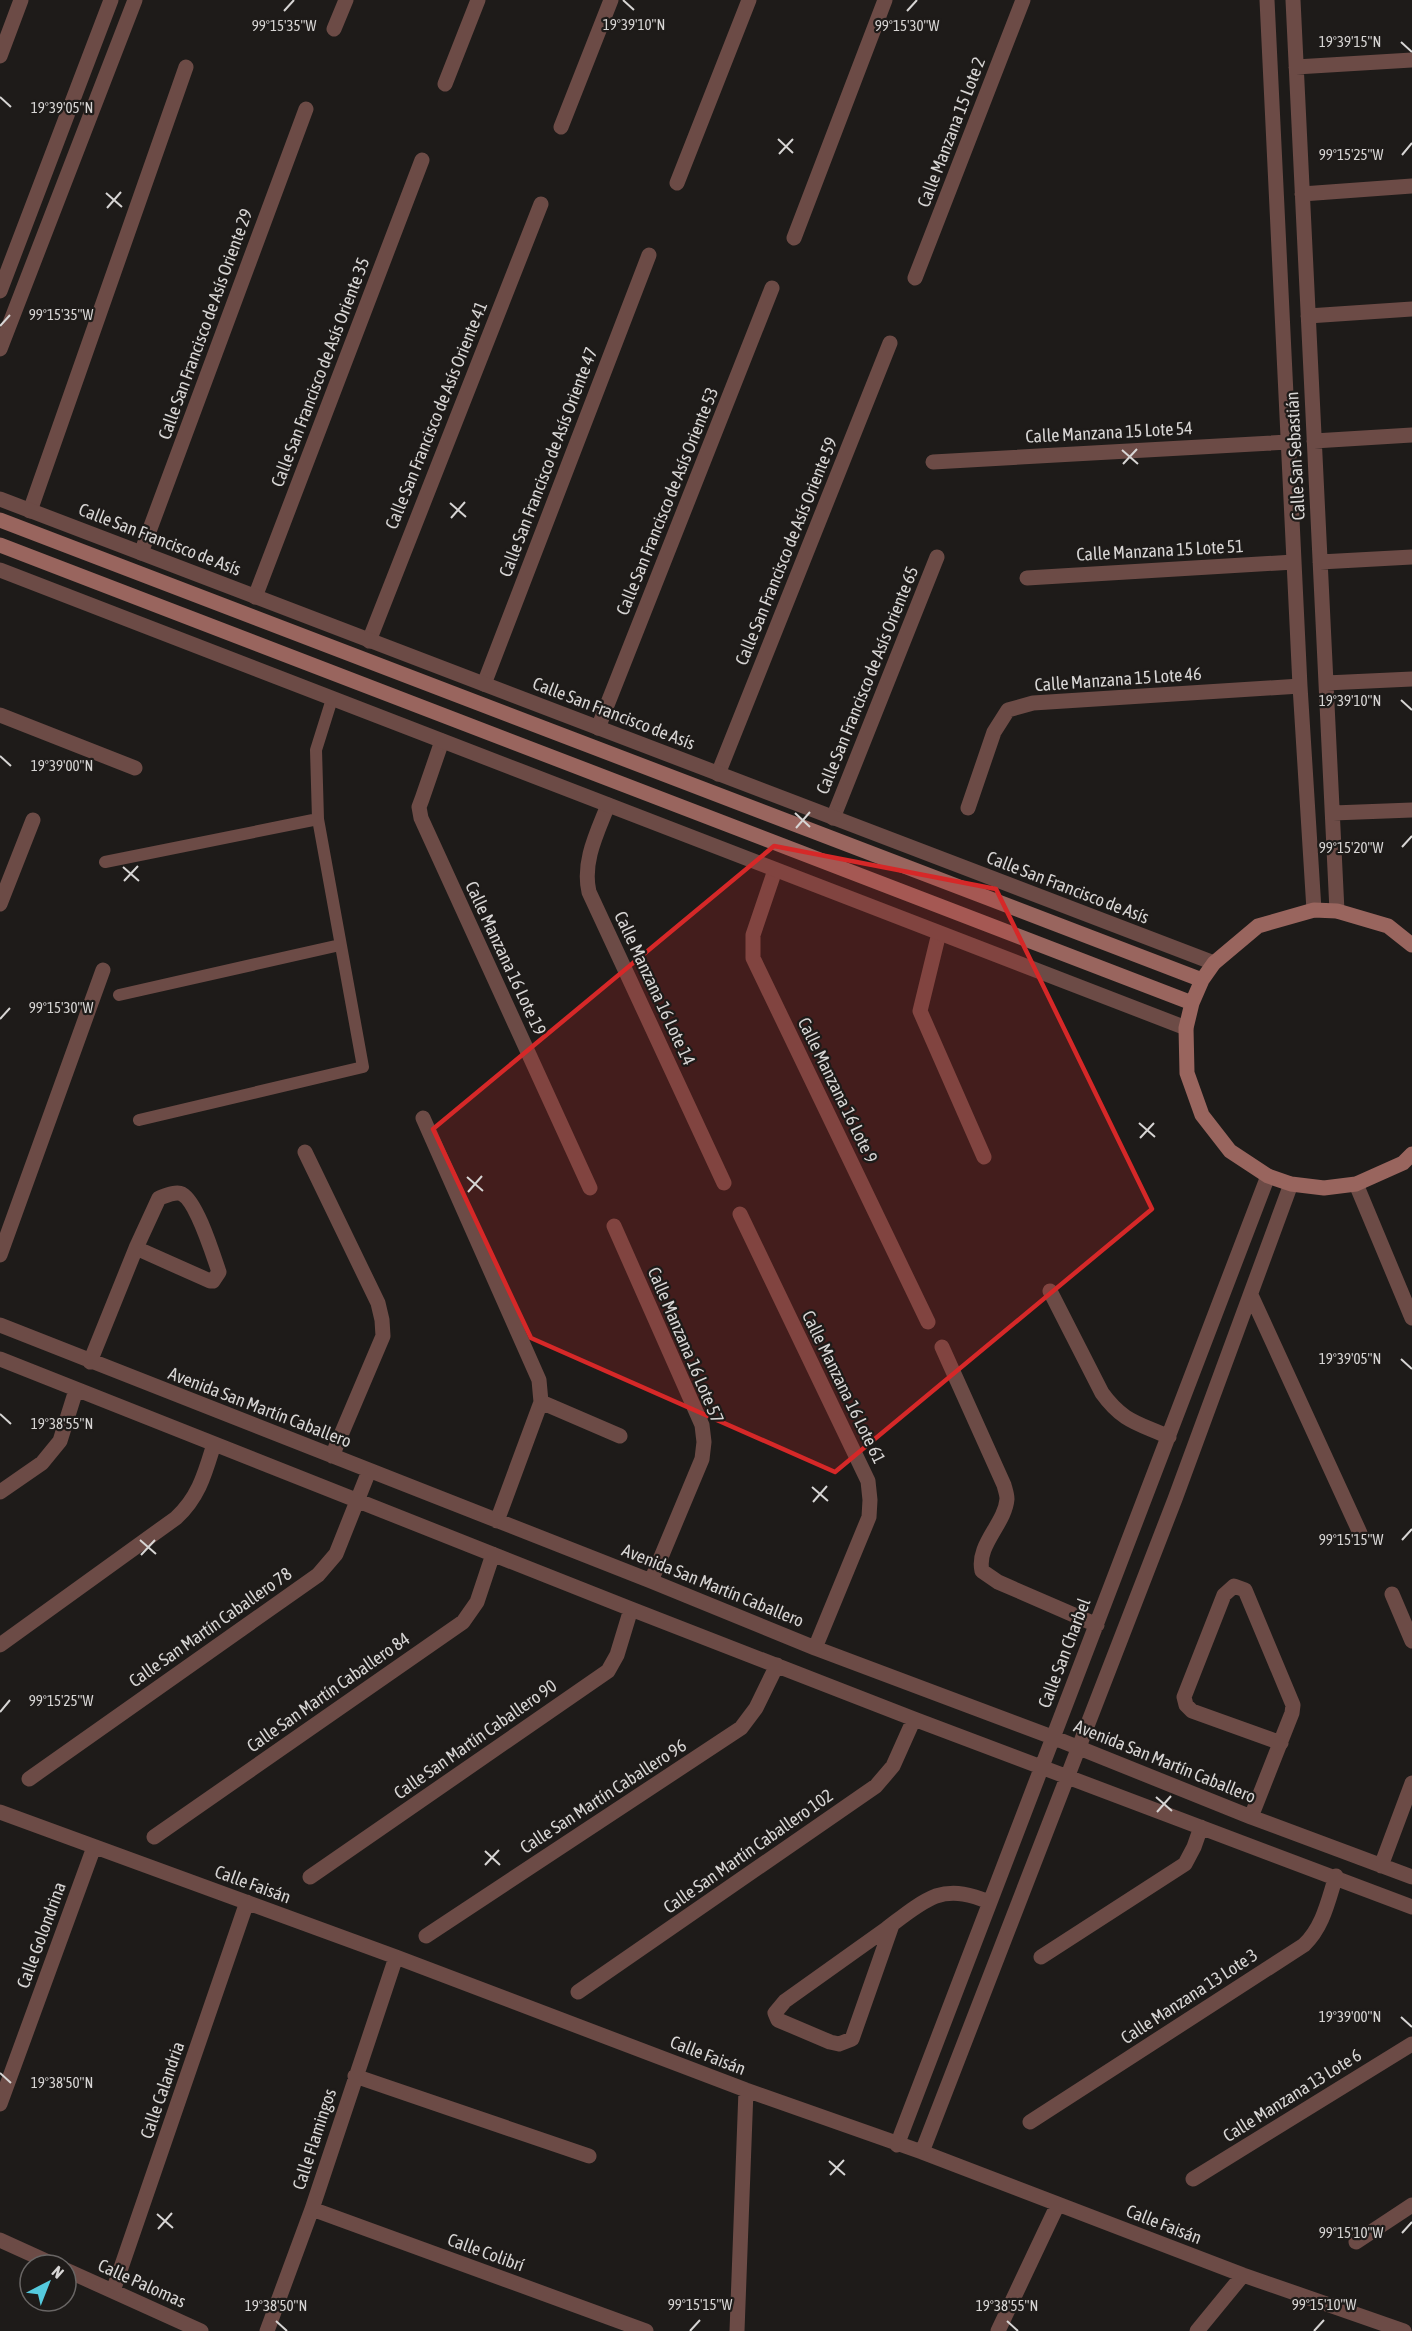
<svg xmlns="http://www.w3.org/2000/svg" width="1412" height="2331" viewBox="0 0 1412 2331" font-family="'Asap Condensed',sans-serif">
<rect width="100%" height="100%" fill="#1e1b19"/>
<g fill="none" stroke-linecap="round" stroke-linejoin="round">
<path stroke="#6c4b46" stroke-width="12" d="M105,862L318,819
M119,995L340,945
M139,1120L363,1067L318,819L316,750L332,699"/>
<path stroke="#6c4b46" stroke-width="15" d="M1267,0L1300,686L1314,910
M1293,0L1337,911
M334,29L346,0
M0,56L21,0
M1296,67L1412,60
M445,84L478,0
M561,127L611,0
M677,183L749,0
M1302,194L1412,186
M794,238L885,0
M915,278L1023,0
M0,291L111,0
M1308,316L1412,309
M0,349L135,0
M1314,441L1412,435
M933,462L1288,442
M30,511L186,67
M141,553L306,109
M1320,562L1412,557
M1027,578L1294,562
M255,597L422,160
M369,641L541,204
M1326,683L1412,679
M484,684L649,255
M0,715L135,768
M598,728L772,288
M442,741L422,799L419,807L421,818L590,1188
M718,774L890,343
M608,805C597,833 582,862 589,892L724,1183
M968,808L994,732L1008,710L1033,703L1300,686
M1333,813L1412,810
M833,818L937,557
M775,870L753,935V958L928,1322
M0,904L33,820
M939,933L920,1011L984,1157
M423,1118L539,1380L541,1402L497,1521
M305,1152L378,1303L382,1320L383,1336L332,1456
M1356,1184L1412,1318
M740,1214L868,1481L870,1500L869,1517L815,1648
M614,1226L702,1425L704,1442L702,1459L651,1581
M0,1255L103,970
M1050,1291L1102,1393C1123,1422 1138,1423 1169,1437
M1251,1295L1360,1533
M0,1325L651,1581L815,1648L1052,1737L1251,1817L1412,1877
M942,1347L1004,1485C1005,1489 1007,1494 1007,1499C1005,1524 976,1545 982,1571L998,1582L1097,1625
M0,1359L631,1609L914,1719L1412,1907
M90,1362L136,1248L159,1198C165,1196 176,1191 182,1194C197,1202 213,1255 219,1272L213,1281H210L136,1248
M541,1402L620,1436
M0,1492L42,1463L60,1441L76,1390
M1392,1594L1412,1641
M0,1645L176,1518C199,1497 205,1473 214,1444
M29,1779L318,1575L336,1554L369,1471
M0,1812L396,1957L746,2090L922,2152L1243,2275L1404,2331
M1251,1817L1292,1713L1293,1705L1245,1590L1234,1586L1224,1595L1184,1697L1186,1705L1192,1711L1281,1743
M154,1837L463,1622L477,1602L493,1554
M1381,1866L1412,1783
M310,1877L608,1671L617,1655L631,1609
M892,1925L852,2039L839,2044L830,2042L778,2020L775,2013L785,2001C819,1977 852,1953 886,1929C901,1918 918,1903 936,1896C955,1890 972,1895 989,1902
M426,1936L741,1728L756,1708L777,1665
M1041,1957L1185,1864L1194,1847L1201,1827
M578,1992L876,1786L893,1766L914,1719
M355,2076L589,2156
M0,2104L94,1847
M1030,2122L1304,1945C1323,1927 1328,1901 1336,1876
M897,2145L1268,1176
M922,2152L1175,1499L1291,1184
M1193,2179L1412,2044
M312,2209L646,2331
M0,2240L55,2265
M1356,2242L1412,2205
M66,2270L201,2331
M113,2291L247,1902
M267,2331L312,2209L396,1957
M737,2331L746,2090
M998,2331L1058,2204
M1197,2331L1243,2275"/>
<path stroke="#6c4b46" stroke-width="15" d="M0,499L1214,963
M0,570L1186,1028"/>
<path stroke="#99655e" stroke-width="15" d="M0,520L1202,980
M0,545L1192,1003
M1412,945L1388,926L1337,911L1314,910L1258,926L1214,963L1202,980L1192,1003L1186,1028L1187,1073L1202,1115L1230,1151L1268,1176L1291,1184L1324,1188L1356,1184L1403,1163L1412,1154"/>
</g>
<path fill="#d62828" fill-opacity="0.2" stroke="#d62828" stroke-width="4.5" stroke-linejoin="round" d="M774,846L996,889L1152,1209L835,1472L531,1338L433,1129Z"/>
<path fill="none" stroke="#d7d5d4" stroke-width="2" d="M623,0L634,10M284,11L294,0M907,11L917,0M1401,42L1412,52M0,97L11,107M778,139L793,153M779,154L793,139M1402,155L1412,143M106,193L122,207M107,208L121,192M0,326L10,315M1122,450L1138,464M1123,464L1137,449M450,503L466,517M451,518L465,502M1401,700L1412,710M0,756L11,766M795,813L810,827M796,828L810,812M1402,847L1412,836M123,867L139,881M124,881L138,866M0,1019L10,1008M1139,1123L1155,1137M1140,1138L1154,1123M467,1177L483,1191M468,1192L482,1176M1401,1359L1412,1369M0,1414L11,1424M812,1487L828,1501M813,1502L827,1486M140,1540L156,1554M1402,1540L1412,1529M141,1555L155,1540M0,1712L10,1700M1156,1797L1172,1811M1157,1812L1171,1796M485,1851L500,1865M485,1865L499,1850M1401,2017L1412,2027M0,2073L11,2083M829,2161L845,2175M830,2175L844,2160M157,2214L173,2228M158,2229L172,2213M1402,2233L1412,2222M276,2321L287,2331M1007,2321L1018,2331M690,2331L700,2320M1314,2331L1324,2320"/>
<g text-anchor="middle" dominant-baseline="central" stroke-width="4.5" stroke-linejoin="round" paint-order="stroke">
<g font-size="18" fill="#d7d5d4" stroke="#1e1b19">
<text transform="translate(951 132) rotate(-69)">Calle Manzana 15 Lote 2</text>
<text transform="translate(205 324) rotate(-70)">Calle San Francisco de Asís Oriente 29</text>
<text transform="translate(320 372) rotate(-69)">Calle San Francisco de Asís Oriente 35</text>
<text transform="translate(436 415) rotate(-68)">Calle San Francisco de Asís Oriente 41</text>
<text transform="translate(1109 432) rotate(-3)">Calle Manzana 15 Lote 54</text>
<text transform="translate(1295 456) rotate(-93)">Calle San Sebastián</text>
<text transform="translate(548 462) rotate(-69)">Calle San Francisco de Asís Oriente 47</text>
<text transform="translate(667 501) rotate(-68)">Calle San Francisco de Asís Oriente 53</text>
<text transform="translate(160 539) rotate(21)">Calle San Francisco de Asís</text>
<text transform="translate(1160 550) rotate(-3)">Calle Manzana 15 Lote 51</text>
<text transform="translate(786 551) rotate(-68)">Calle San Francisco de Asís Oriente 59</text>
<text transform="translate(1118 679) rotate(-4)">Calle Manzana 15 Lote 46</text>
<text transform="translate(867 680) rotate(-68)">Calle San Francisco de Asís Oriente 65</text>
<text transform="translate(614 713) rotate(21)">Calle San Francisco de Asís</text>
<text transform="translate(1068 887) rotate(21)">Calle San Francisco de Asís</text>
<text transform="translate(506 958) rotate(65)">Calle Manzana 16 Lote 19</text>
<text transform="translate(655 988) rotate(65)">Calle Manzana 16 Lote 14</text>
<text transform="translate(838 1090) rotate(64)">Calle Manzana 16 Lote 9</text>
<text transform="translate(686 1345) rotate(67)">Calle Manzana 16 Lote 57</text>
<text transform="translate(844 1387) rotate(64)">Calle Manzana 16 Lote 61</text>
<text transform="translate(260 1407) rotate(21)">Avenida San Martín Caballero</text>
<text transform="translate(713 1585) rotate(22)">Avenida San Martín Caballero</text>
<text transform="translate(210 1627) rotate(-35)">Calle San Martín Caballero 78</text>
<text transform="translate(1064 1653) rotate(-69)">Calle San Charbel</text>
<text transform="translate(328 1692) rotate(-35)">Calle San Martín Caballero 84</text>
<text transform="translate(475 1739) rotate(-35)">Calle San Martín Caballero 90</text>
<text transform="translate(1165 1761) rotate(22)">Avenida San Martín Caballero</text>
<text transform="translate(603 1796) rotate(-33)">Calle San Martín Caballero 96</text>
<text transform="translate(748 1851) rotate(-35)">Calle San Martín Caballero 102</text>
<text transform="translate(253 1884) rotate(20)">Calle Faisán</text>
<text transform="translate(41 1935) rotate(-70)">Calle Golondrina</text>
<text transform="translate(1189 1996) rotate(-33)">Calle Manzana 13 Lote 3</text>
<text transform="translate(708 2055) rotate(21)">Calle Faisán</text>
<text transform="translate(162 2090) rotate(-71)">Calle Calandria</text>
<text transform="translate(1292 2095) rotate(-32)">Calle Manzana 13 Lote 6</text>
<text transform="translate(314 2139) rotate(-72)">Calle Flamingos</text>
<text transform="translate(1164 2224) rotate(21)">Calle Faisán</text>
<text transform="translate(486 2252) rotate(20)">Calle Colibrí</text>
<text transform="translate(142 2283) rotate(24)">Calle Palomas</text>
</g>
</g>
<g font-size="15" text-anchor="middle" fill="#d7d5d4" stroke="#1e1b19" stroke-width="4.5" stroke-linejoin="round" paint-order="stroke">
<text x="634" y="30">19°39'10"N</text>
<text x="284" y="31">99°15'35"W</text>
<text x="907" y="31">99°15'30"W</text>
<text x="1350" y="47">19°39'15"N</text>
<text x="62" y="113">19°39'05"N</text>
<text x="1351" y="160">99°15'25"W</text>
<text x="61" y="320">99°15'35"W</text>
<text x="1350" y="706">19°39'10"N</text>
<text x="62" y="771">19°39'00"N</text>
<text x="1351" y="853">99°15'20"W</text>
<text x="61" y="1013">99°15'30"W</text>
<text x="1350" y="1364">19°39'05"N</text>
<text x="62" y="1429">19°38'55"N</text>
<text x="1351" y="1545">99°15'15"W</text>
<text x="61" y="1706">99°15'25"W</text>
<text x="1350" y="2022">19°39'00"N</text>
<text x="62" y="2088">19°38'50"N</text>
<text x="1351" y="2238">99°15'10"W</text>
<text x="700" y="2310">99°15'15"W</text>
<text x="1324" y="2310">99°15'10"W</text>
<text x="276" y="2311">19°38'50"N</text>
<text x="1007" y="2311">19°38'55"N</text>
</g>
<g transform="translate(48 2283) rotate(42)"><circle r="28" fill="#1e1b19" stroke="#686564" stroke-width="1.5"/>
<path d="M0-4.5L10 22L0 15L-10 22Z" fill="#54cade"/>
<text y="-9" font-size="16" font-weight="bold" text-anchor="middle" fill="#d7d5d4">N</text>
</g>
</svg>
